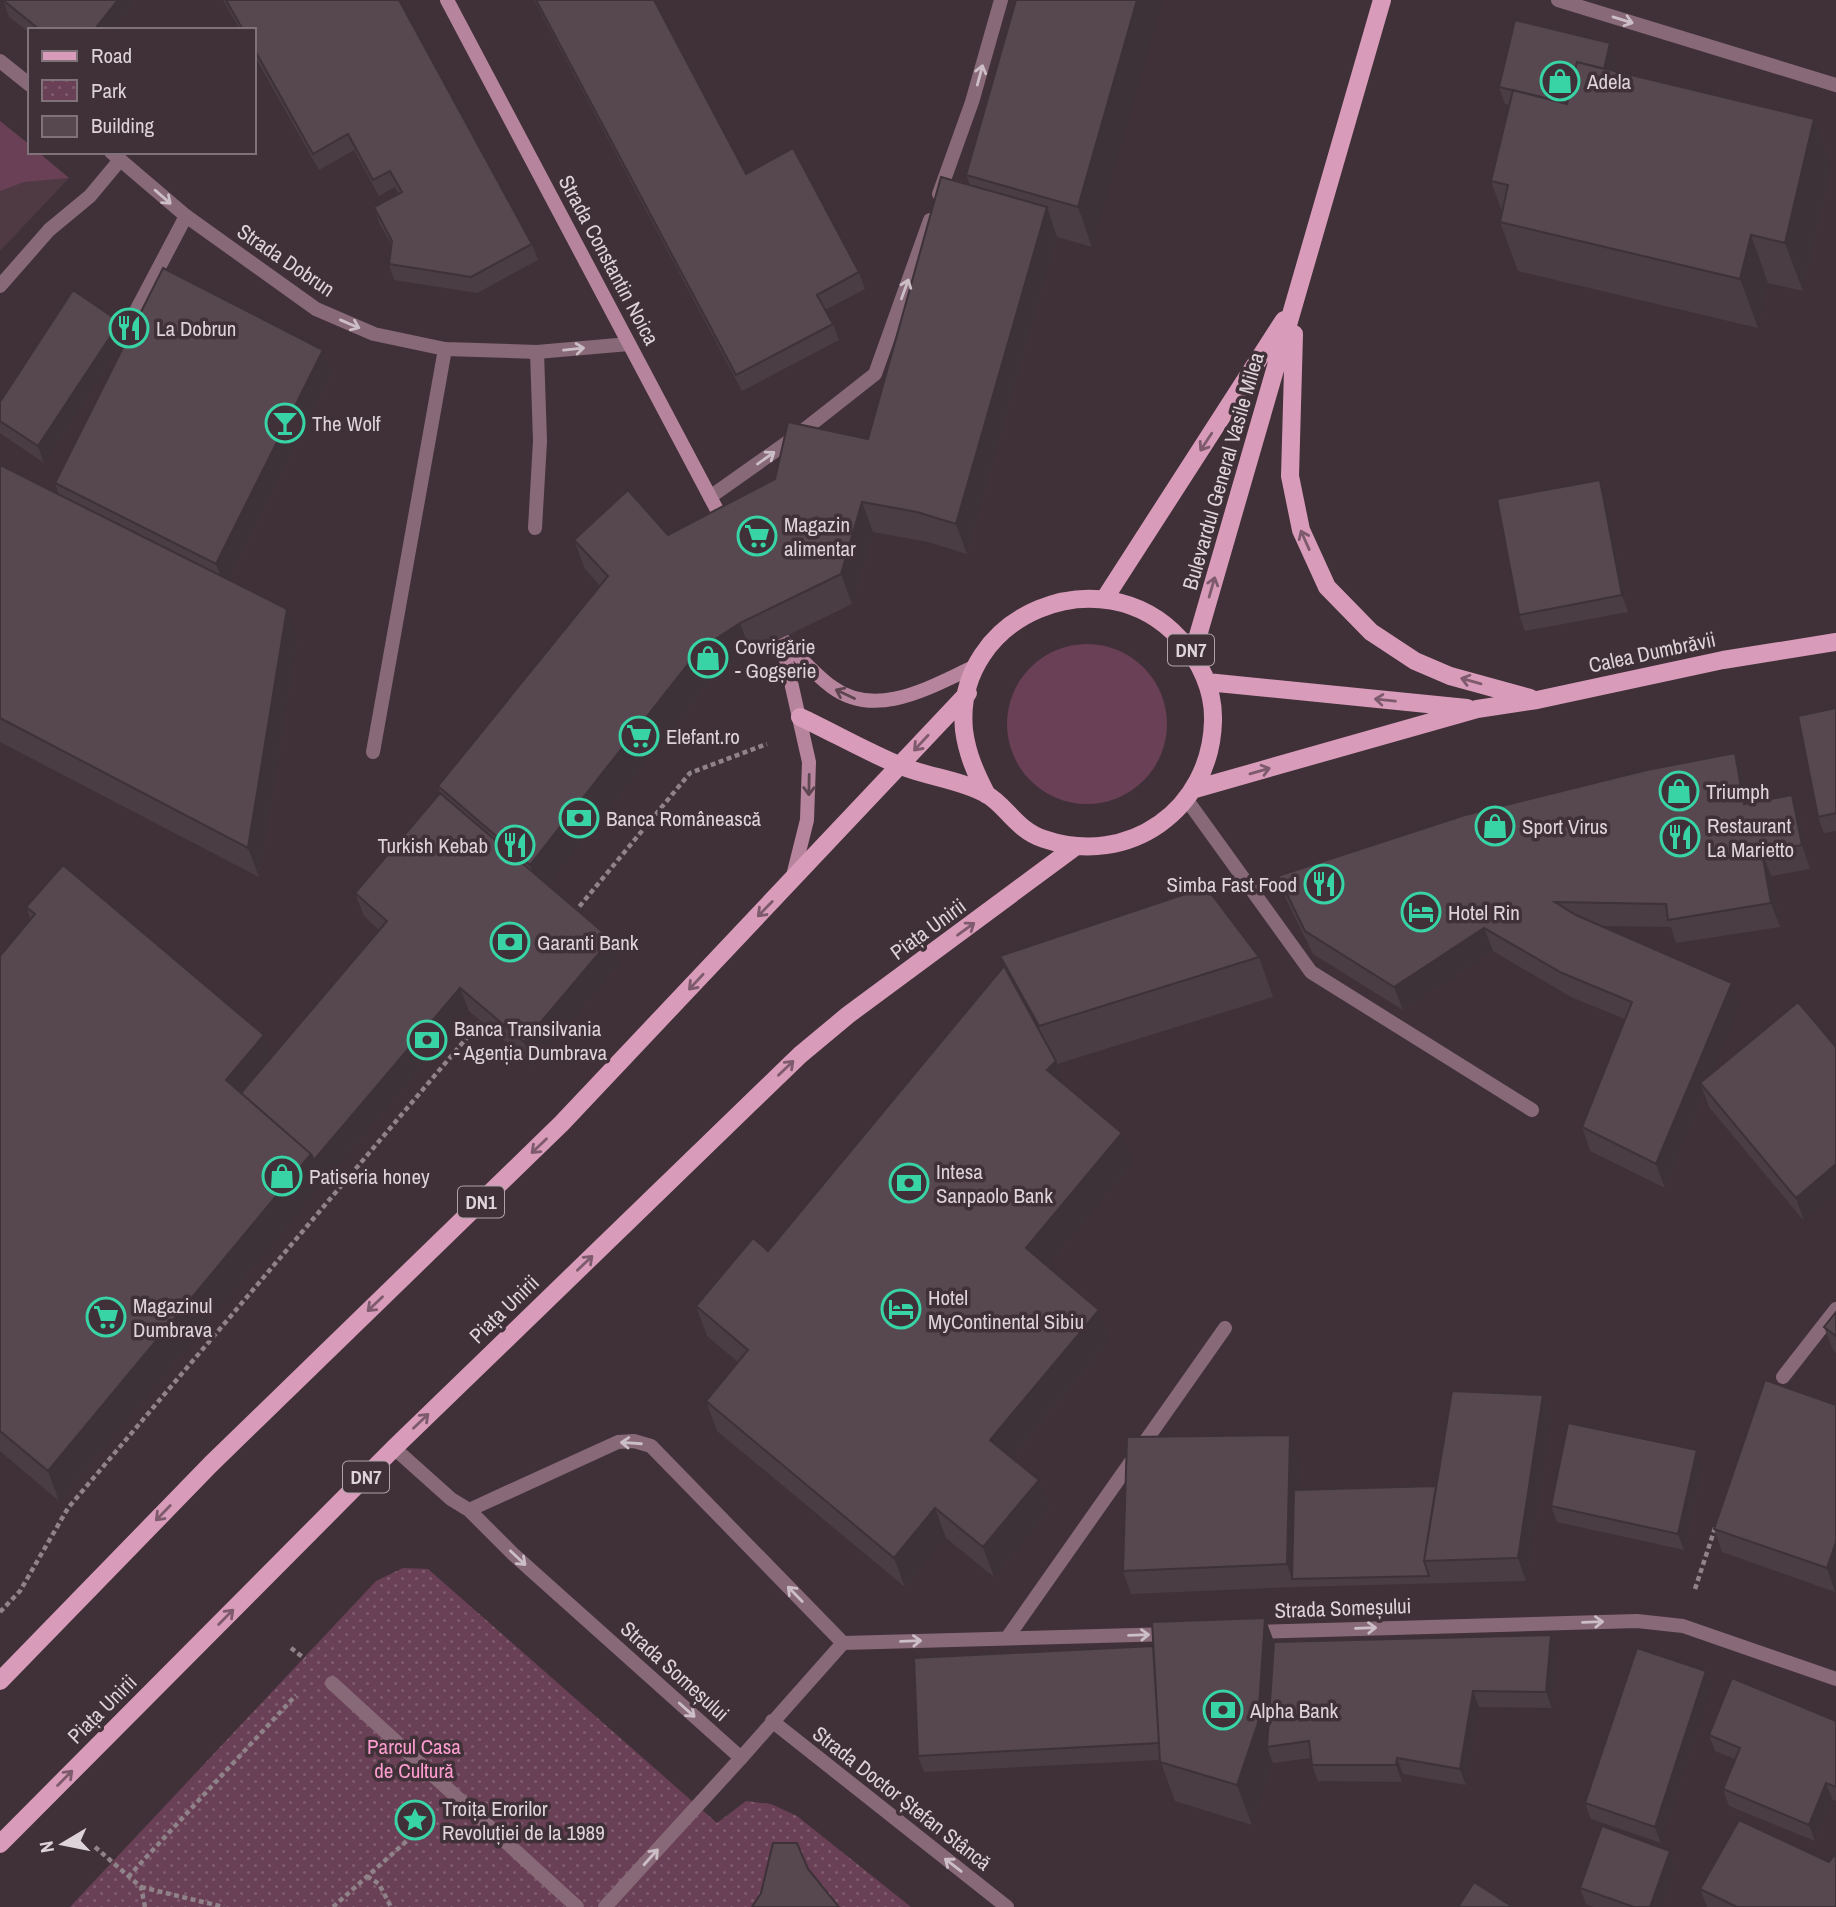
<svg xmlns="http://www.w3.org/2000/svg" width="1836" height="1907" viewBox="0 0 1836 1907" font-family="'Archivo Narrow',sans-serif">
<defs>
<pattern id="park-dots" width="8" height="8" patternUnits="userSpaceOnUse" patternTransform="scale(1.75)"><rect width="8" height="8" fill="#694055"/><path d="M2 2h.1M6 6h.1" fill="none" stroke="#7e5b6d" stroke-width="1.8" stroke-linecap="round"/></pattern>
</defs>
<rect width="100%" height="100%" fill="#403138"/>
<path fill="#4f3a44" d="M0,121L30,145V152H38L69,178L0,251Z"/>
<path fill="#694055" d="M0,121L30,145V152H38L69,178L24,182L0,191Z
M1007 724a80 80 0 1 1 160 0a80 80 0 1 1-160 0Z"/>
<path fill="url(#park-dots)" d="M403,1568L428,1569L717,1823L746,1801L771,1804L797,1816L911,1907H70L376,1581Z"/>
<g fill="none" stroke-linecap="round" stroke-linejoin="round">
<path stroke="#8f8389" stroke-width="4.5" stroke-dasharray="5 3.5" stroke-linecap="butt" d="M574,913L690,773L767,744
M1695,1589L1716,1525
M0,1612L20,1591L68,1508L481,1021
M291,1648L305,1659
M95,1847L141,1887L145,1907
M367,1876L379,1884L391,1907
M128,1877L296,1695
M141,1887L224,1907
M333,1907L429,1821"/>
<path stroke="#886978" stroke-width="14" d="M0,286L49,230L90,196L120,160
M137,309L186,216
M535,528L540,441L537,352
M373,752L445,349
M1187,800L1311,972L1532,1110
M1007,1638L1225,1328
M332,1683L577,1907
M605,1907L741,1758"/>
<path stroke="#886978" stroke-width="14" d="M1558,0L1836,85
M0,61L30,85
M111,152L186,216L316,309L374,334L445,349L537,352L629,344
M939,194L972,102L1001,0
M710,497L795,437L875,374L930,220
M1783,1377L1836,1309
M394,1448L451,1499L469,1510L513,1554L741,1758L843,1643L1172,1634
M469,1510L618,1442L634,1441L651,1446L843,1643
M1252,1632L1637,1621L1683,1626L1836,1679
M772,1721L1007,1907"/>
<path stroke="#b6859d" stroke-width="14" d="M447,0L725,525
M781,638L809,762L807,820L792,880
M782,639C798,655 814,674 832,687C878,721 935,684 978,665"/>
<path stroke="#d99bba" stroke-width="18" d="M1294,334L1290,476L1301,530L1327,587L1371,632L1415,661L1450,676L1530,698
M1105,598L1284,320
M1193,653L1382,0
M1207,682L1467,708
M800,717C834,733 867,752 901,766C928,777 961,780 986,794C1006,805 1016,830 1044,839C1129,868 1211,809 1213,721C1214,690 1200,661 1180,639C1102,553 953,615 964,730C967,754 976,774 987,795
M1195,789L1477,709L1537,700L1723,660L1836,642
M0,1681L211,1464L562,1123L968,693
M0,1844L394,1448L800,1055L848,1015L1075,847"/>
</g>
<path fill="#4b3d44" d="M3,0H136L113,30H30V33L9,17Z
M223,0H399L532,244L538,260L477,293L394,280L389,264L392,245L379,223L374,207L399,194L395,187L379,196L354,150L319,170L254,55V30H240Z
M534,0H654L746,174L859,272L865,289L825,310L833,324L839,340L742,391Z
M1016,0L1092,247L1057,237L967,554L928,542L873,532L852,604L751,653L711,679L548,885L611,939L620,963L533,1065L469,1011L322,1184L59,1501L0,1451V956L31,920L26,907L272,1057L379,930L364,916L355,893L440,793L438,786L600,586L585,569L574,540L668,535L868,439L970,185L966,175Z
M1616,59L1613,71L1814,119L1831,167L1803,291L1768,283L1758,328L1518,271L1500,222L1502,212L1491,181L1509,105L1505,104L1499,87Z
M126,338L44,463L0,433V402Z
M323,350L332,373L229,579L298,638L259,877L0,742V465L59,495L55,483Z
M1600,480L1606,496L1628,612L1525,631L1519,615Z
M1836,708V831L1824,833L1818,817Z
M1735,753L1743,776L1748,803L1792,795L1800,819L1810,869L1771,876L1780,927L1676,943L1671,927L1602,926L1740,1006L1712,1073L1798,1002L1804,1221L1709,1107L1704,1093L1665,1188L1590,1151L1582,1127L1625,1019L1571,997L1493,951L1403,1010L1313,954L1286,899L1278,876Z
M1000,956L1259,957L1273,997L1057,1064L1065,1085L1133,1163L1047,1266L1099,1310L1110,1340L1012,1457L1039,1480L1050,1509L994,1577L946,1538L905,1587L717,1431L706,1401L738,1362L707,1336L696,1306L768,1251L1004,966Z
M1836,1312V1353L1833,1350L1824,1327Z
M1543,1395L1552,1419L1526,1581L1295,1587L1131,1594L1123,1571L1299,1458L1298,1490L1436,1486Z
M1836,1405L1835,1592L1722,1552L1714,1529Z
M1702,1467L1684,1550L1557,1522L1551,1506Z
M1265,1618L1274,1642L1557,1651L1552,1708L1479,1707L1466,1785L1403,1774L1402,1782L1318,1781L1312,1765L1311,1758L1273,1763L1252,1825L1175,1801L1160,1760L924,1772L918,1756L1153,1646Z
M1706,1671L1712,1687L1661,1843L1591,1819L1585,1803Z
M1836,1721V1801L1832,1799L1815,1841L1729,1806L1723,1789L1735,1759L1715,1751L1709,1735Z
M1670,1851L1676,1867L1662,1907H1593L1586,1904L1580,1888Z
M1829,1862L1836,1907H1707L1700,1889Z"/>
<path fill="#3d3237" d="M118,0H136L113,30H94Z
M1137,0H1163L1092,247L1078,207Z
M1610,43L1616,59L1603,113L1597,97Z
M1814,119L1831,167L1803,291L1785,243Z
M1047,207L1057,237L967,554L956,524Z
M1751,235L1768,283L1758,328L1740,279Z
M120,322L126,338L44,463L38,446Z
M323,350L332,373L225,587L216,564Z
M1600,480L1606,496L1628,612L1622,595Z
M862,502L873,532L852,604L841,574Z
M287,609L298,638L259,877L248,848Z
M740,623L751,653L711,679L541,894L530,865L700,649Z
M1735,753L1743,776L1752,827L1744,804Z
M1792,795L1800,819L1810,869L1802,845Z
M1762,852L1771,876L1780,927L1771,903Z
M1484,928L1493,951L1403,1010L1394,987Z
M611,939L620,963L533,1065L524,1042Z
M1732,983L1740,1006L1706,1089L1700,1083L1704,1093L1665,1188L1656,1164Z
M460,988L469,1011L322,1184L59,1501L48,1471L311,1154Z
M264,1035L275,1065L244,1102L226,1080Z
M1056,1061L1067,1091L1047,1070Z
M1122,1133L1133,1163L1037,1278L1026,1248Z
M1836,1164V1194L1804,1221L1796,1198Z
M1099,1310L1110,1340L1001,1470L990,1440Z
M1543,1395L1552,1419L1526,1581L1518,1558Z
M1290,1435L1299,1458L1296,1579H1292L1287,1564Z
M1697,1450L1702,1467L1684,1550L1678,1534Z
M1039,1480L1050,1509L994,1577L983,1547Z
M935,1508L946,1538L905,1587L894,1558Z
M1836,1542V1590L1835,1592L1827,1568Z
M1265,1618L1280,1658L1267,1747L1273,1763L1252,1825L1237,1785Z
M1551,1635L1557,1651L1552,1708L1546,1692Z
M1706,1671L1712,1687L1661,1843L1655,1827Z
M1473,1691L1479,1707L1466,1785L1460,1769Z
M1397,1758L1403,1774L1402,1782L1396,1765Z
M1826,1783L1832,1799L1815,1841L1809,1825Z
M1670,1851L1676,1867L1662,1907H1650Z"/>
<path fill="#57474f" stroke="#3d3237" stroke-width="2" d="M3,0H118L94,30H40Z
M226,0H399L532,244L471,277L389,264L392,241L374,207L402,192L390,171L373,180L348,134L313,154L254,49V30H243Z
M536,0H654L746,174L793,148L859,272L817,295L833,324L736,375Z
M1016,0H1137L1078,207L966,175Z
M1515,20L1610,43L1604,69L1577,62L1567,103L1499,87Z
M1577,62L1814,119L1785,243L1751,235L1740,279L1500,222L1508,185L1491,181L1513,90L1567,104Z
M941,177L1047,207L956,524L917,512L862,502L841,574L740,623L700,649L530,865L438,786L608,576L574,540L628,490L668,535L775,479L788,422L868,439Z
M163,268L323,350L216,564L55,483Z
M73,290L120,322L38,446L0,421V402Z
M0,465L287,609L248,848L0,718Z
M1600,480L1622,595L1519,615L1497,499Z
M1836,708V813L1818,817L1798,716Z
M1735,753L1744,804L1792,795L1802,845L1762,852L1771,903L1668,920L1666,904L1555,902L1576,915L1732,983L1656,1164L1582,1127L1632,1002L1562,973L1484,928L1394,987L1305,931L1278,876L1465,815L1647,770Z
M440,793L611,939L524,1042L460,988L314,1160L311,1154L241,1093L387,921L355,893Z
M63,865L264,1035L226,1080L311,1154L48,1471L0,1431V956L35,914L26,907Z
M1206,887L1259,957L1039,1026L1000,956Z
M1004,966L1056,1061L1047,1070L1122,1133L1026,1248L1099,1310L990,1440L1039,1480L983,1547L935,1508L894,1558L706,1401L748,1350L696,1306L753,1238L768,1251Z
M1798,1002L1836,1047V1164L1796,1198L1700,1083Z
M1836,1312V1336L1824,1327Z
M1765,1380L1836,1405V1542L1827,1568L1714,1529Z
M1452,1391L1543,1395L1518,1558L1424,1561Z
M1568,1423L1697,1450L1678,1534L1551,1506Z
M1290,1435L1287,1564L1123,1571L1127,1437Z
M1436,1486L1424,1561L1429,1576L1292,1579L1294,1490Z
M1265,1618L1258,1723L1237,1785L1160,1762L1152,1622Z
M1551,1635L1546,1692L1473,1691L1460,1769L1397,1758L1396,1765H1312L1309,1741L1267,1747L1274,1642Z
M1153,1646L1159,1743L918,1756L914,1658Z
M1637,1648L1706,1671L1655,1827L1585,1803Z
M1732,1678L1836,1721V1787L1826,1783L1809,1825L1723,1789L1740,1748L1709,1735Z
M1739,1820L1829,1862L1836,1853V1907H1737L1700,1889Z
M1602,1826L1670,1851L1650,1907H1634L1580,1888Z
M773,1843H797L808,1869L839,1907H752L761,1893Z
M1474,1882L1513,1907H1458Z"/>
<defs><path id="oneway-shaft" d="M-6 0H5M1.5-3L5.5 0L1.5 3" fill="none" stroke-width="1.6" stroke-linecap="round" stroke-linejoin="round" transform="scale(1.75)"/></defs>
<g stroke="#ccbec5">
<use href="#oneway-shaft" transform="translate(1623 20) rotate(17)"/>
<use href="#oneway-shaft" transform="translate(980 75) rotate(-75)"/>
<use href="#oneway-shaft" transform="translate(163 197) rotate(41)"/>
<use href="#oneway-shaft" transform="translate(905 289) rotate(-70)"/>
<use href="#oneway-shaft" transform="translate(350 324) rotate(23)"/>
<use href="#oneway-shaft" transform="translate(574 349) rotate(-6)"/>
<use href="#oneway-shaft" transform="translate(766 458) rotate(-35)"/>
<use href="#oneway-shaft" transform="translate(631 1443) rotate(-176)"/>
<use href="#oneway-shaft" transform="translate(518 1558) rotate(43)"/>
<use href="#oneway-shaft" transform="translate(795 1594) rotate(-134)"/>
<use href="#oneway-shaft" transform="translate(1593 1622) rotate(-2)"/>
<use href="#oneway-shaft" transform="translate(1366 1628) rotate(-2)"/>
<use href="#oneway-shaft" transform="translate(1139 1635) rotate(-2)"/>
<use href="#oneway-shaft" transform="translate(911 1641) rotate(-2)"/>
<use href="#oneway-shaft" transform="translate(687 1710) rotate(42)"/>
<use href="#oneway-shaft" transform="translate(651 1857) rotate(-48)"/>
<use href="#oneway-shaft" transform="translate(953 1865) rotate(-142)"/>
</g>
<g stroke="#7d5b6c">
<use href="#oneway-shaft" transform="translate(1206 442) rotate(123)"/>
<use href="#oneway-shaft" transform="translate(1305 540) rotate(-114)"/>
<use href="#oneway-shaft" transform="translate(1212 587) rotate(-74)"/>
<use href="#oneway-shaft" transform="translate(1471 681) rotate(-164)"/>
<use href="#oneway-shaft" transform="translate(1385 700) rotate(-174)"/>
<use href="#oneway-shaft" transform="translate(921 743) rotate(133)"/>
<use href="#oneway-shaft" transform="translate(1260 771) rotate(-16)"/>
<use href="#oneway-shaft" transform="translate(765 909) rotate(134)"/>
<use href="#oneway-shaft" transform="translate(966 929) rotate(-36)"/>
<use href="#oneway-shaft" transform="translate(696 982) rotate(133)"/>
<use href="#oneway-shaft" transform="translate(786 1068) rotate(-44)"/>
<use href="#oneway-shaft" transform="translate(539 1146) rotate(136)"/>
<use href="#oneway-shaft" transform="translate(585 1263) rotate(-44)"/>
<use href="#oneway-shaft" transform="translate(375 1304) rotate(136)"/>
<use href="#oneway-shaft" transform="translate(421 1421) rotate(-44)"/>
<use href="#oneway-shaft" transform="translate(163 1513) rotate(134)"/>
<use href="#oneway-shaft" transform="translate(226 1617) rotate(-45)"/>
<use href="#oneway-shaft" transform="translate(65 1778) rotate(-45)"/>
</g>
<g stroke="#5e4651">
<use href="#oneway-shaft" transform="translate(845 694) rotate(-155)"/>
<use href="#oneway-shaft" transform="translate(809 785) rotate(91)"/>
</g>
<defs>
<symbol id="shop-ring" viewBox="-11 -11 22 22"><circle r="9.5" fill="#403138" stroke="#38d4a6" stroke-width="1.5"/><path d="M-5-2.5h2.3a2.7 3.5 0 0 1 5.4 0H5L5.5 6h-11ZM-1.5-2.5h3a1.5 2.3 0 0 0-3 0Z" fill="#38d4a6"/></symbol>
<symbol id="restaurant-ring" viewBox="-11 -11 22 22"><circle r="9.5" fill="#403138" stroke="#38d4a6" stroke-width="1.5"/><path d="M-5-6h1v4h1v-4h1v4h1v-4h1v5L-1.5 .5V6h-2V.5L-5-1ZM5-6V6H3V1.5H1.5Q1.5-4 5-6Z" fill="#38d4a6"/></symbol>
<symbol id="bar-ring" viewBox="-11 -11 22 22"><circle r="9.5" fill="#403138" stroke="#38d4a6" stroke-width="1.5"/><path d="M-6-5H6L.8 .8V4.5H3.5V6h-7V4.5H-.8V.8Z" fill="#38d4a6"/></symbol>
<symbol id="supermarket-ring" viewBox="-11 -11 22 22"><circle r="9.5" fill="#403138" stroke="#38d4a6" stroke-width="1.5"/><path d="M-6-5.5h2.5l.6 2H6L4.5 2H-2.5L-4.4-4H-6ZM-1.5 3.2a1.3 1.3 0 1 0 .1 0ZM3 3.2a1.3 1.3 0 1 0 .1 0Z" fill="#38d4a6"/></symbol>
<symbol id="bank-ring" viewBox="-11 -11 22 22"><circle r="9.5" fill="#403138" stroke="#38d4a6" stroke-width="1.5"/><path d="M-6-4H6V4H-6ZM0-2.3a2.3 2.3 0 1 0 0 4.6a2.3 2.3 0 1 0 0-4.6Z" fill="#38d4a6"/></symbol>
<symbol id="hotel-ring" viewBox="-11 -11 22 22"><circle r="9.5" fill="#403138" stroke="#38d4a6" stroke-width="1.5"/><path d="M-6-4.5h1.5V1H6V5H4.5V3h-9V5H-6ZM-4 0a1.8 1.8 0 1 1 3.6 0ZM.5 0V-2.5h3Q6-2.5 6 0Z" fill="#38d4a6"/></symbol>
<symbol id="sight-ring" viewBox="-11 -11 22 22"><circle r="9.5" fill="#403138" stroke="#38d4a6" stroke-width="1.5"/><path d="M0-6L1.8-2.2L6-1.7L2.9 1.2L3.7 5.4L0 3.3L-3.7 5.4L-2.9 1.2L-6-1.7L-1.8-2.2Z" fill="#38d4a6"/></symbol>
</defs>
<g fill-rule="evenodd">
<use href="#shop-ring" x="1538" y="59" width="44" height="44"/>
<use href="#restaurant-ring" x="107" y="306" width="44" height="44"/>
<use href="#bar-ring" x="263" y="401" width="44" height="44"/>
<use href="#supermarket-ring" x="735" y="514" width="44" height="44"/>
<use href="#shop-ring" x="686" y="636" width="44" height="44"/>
<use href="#supermarket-ring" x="617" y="714" width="44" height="44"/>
<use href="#shop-ring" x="1657" y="769" width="44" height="44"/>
<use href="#bank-ring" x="557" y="796" width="44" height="44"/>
<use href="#shop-ring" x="1473" y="804" width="44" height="44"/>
<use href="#restaurant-ring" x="1658" y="815" width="44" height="44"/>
<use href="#restaurant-ring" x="493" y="823" width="44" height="44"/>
<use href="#restaurant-ring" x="1302" y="862" width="44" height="44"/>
<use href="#hotel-ring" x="1399" y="890" width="44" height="44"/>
<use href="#bank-ring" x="488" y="920" width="44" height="44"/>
<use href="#bank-ring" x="405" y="1018" width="44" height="44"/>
<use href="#shop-ring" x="260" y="1154" width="44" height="44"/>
<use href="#bank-ring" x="887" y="1161" width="44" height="44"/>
<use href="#hotel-ring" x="879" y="1287" width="44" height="44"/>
<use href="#supermarket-ring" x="84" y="1295" width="44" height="44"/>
<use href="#bank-ring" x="1201" y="1688" width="44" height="44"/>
<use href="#sight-ring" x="393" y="1798" width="44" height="44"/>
</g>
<g text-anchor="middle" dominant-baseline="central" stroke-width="7" stroke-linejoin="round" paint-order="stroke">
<g fill="#403138" stroke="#aea2a8" stroke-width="2">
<rect x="1168" y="634.5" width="46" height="31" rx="5"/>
<rect x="458" y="1186.5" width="46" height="31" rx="5"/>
<rect x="343" y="1461.5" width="46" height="31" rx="5"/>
</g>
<g font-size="19" font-weight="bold" fill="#ddd3d8">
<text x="1191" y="650">DN7</text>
<text x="481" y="1202">DN1</text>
<text x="366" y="1477">DN7</text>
</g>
<g font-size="21" fill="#ddd3d8" stroke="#403138" text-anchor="start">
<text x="1587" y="81">Adela</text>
<text x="156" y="328">La Dobrun</text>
<text x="312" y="423">The Wolf</text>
<text x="784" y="524">Magazin<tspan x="784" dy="24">alimentar</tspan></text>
<text x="735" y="646">Covrigărie<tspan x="735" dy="24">- Gogșerie</tspan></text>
<text x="666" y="736">Elefant.ro</text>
<text x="1706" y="791">Triumph</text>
<text x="606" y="818">Banca Românească</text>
<text x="1707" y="825">Restaurant<tspan x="1707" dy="24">La Marietto</tspan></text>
<text x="1522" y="826">Sport Virus</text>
<text x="488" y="845" text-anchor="end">Turkish Kebab</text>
<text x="1297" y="884" text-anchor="end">Simba Fast Food</text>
<text x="1448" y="912">Hotel Rin</text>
<text x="537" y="942">Garanti Bank</text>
<text x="454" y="1028">Banca Transilvania<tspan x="454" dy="24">- Agenția Dumbrava</tspan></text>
<text x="936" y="1171">Intesa<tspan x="936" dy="24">Sanpaolo Bank</tspan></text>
<text x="309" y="1176">Patiseria honey</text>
<text x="928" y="1297">Hotel<tspan x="928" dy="24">MyContinental Sibiu</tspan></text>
<text x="133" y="1305">Magazinul<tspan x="133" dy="24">Dumbrava</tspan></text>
<text x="1250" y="1710">Alpha Bank</text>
<text x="442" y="1808">Troița Erorilor<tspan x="442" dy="24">Revoluției de la 1989</tspan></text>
</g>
<g font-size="21" fill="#ddd3d8" stroke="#403138">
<text transform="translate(286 260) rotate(34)">Strada Dobrun</text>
<text transform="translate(609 260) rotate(62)">Strada Constantin Noica</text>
<text transform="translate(1223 471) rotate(-74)">Bulevardul General Vasile Milea</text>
<text transform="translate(1652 652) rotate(-12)">Calea Dumbrăvii</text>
<text transform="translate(928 929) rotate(-36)">Piața Unirii</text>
<text transform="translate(504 1309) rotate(-44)">Piața Unirii</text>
<text transform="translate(1343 1608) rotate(-2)">Strada Someșului</text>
<text transform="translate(675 1671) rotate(42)">Strada Someșului</text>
<text transform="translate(102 1709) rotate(-45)">Piața Unirii</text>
<text transform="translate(902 1798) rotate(38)">Strada Doctor Ștefan Stâncă</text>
</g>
<g font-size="21" fill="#fd9dcf" stroke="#403138">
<text x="414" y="1746">Parcul Casa<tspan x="414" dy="24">de Cultură</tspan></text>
</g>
</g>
<rect x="28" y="28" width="228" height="126" fill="#403138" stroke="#7f7278" stroke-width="2"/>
<rect x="42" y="51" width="35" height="10" fill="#d99bba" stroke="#7f7278" stroke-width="2"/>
<text x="91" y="63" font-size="21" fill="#ddd3d8">Road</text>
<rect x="42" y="80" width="35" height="21" fill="url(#park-dots)" stroke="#7f7278" stroke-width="2"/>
<text x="91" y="98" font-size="21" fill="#ddd3d8">Park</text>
<rect x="42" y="116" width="35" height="21" fill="#57474f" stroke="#7f7278" stroke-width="2"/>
<text x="91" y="133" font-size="21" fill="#ddd3d8">Building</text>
<g transform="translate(63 1844) rotate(260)" stroke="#403138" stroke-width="5" paint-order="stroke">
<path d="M0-5L12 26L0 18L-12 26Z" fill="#ddd3d8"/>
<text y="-10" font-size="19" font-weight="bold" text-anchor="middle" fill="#ddd3d8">N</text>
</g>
</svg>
